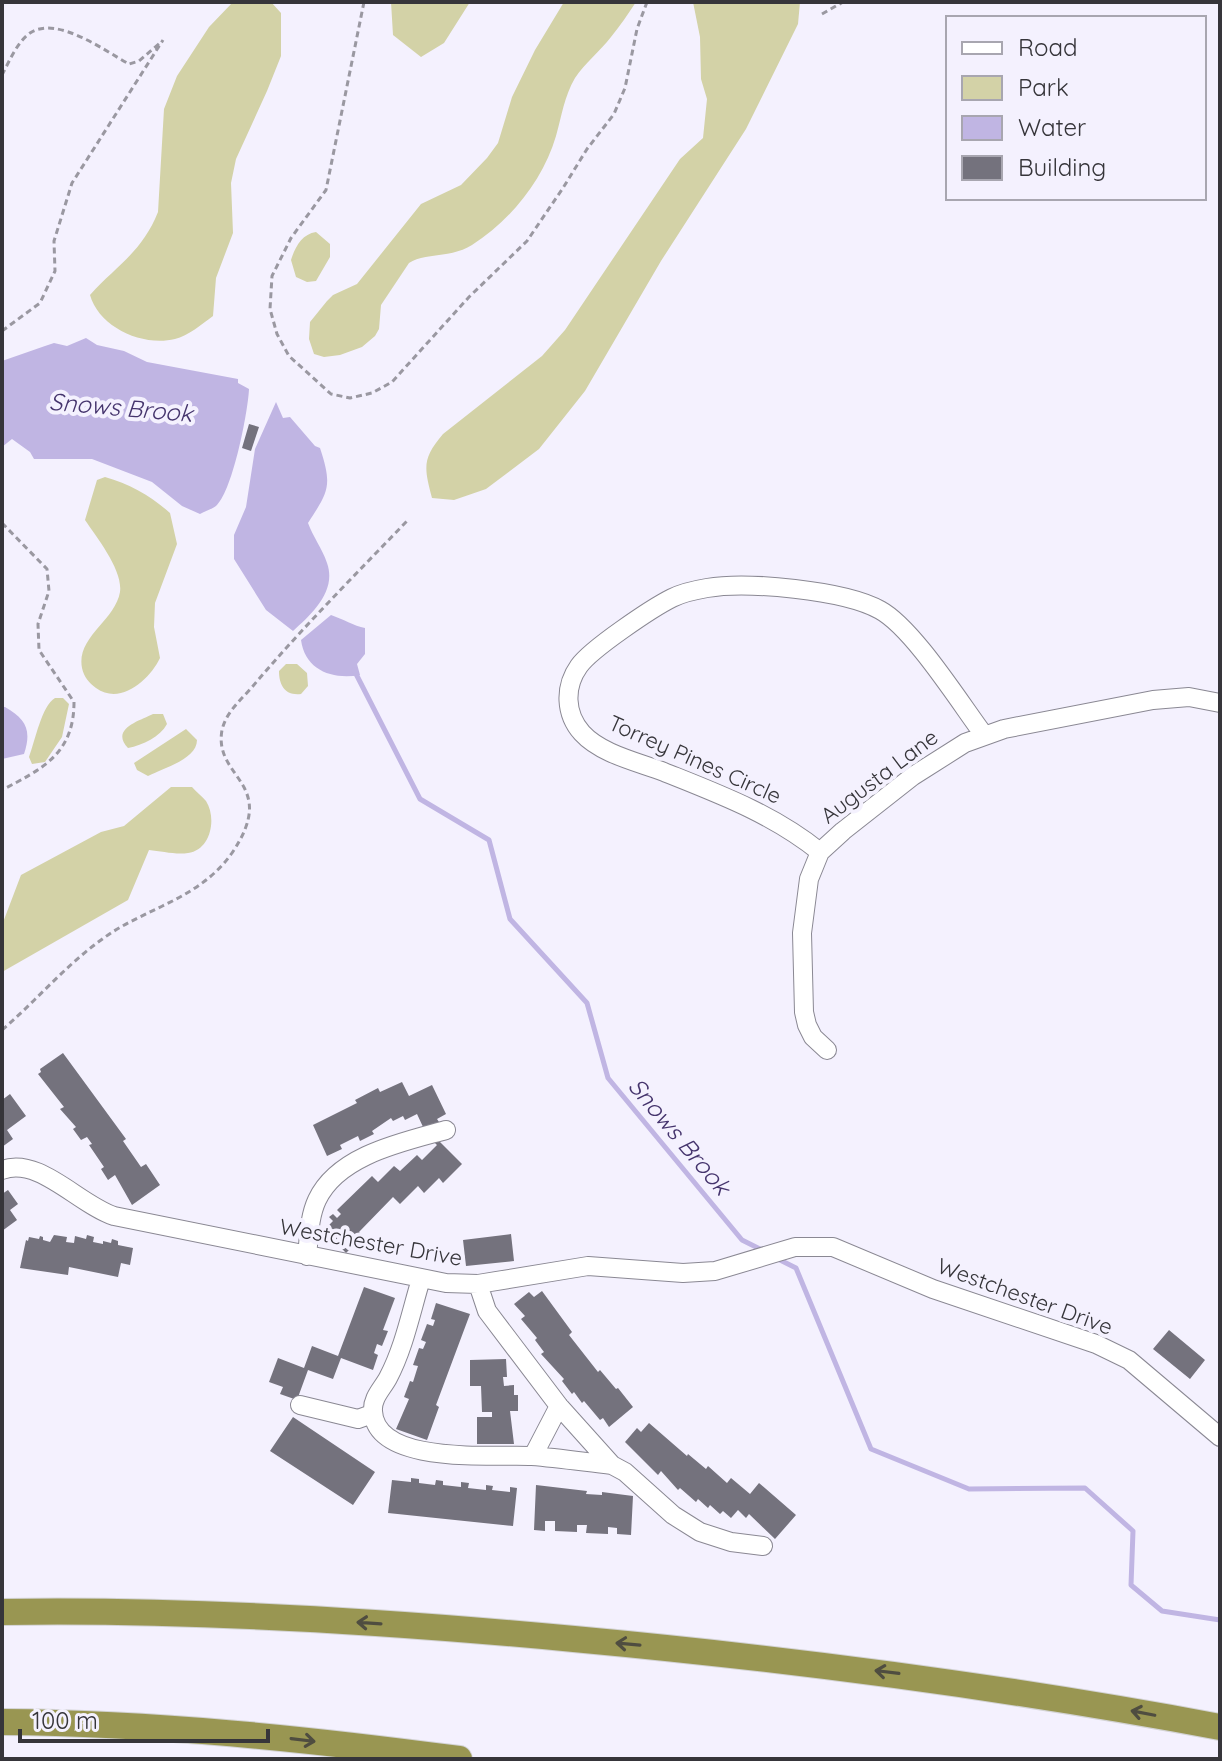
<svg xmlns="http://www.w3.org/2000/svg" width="1222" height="1761" viewBox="0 0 1222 1761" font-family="Quicksand,sans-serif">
<rect width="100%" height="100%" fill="#f4f1fe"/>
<path fill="#d3d2a7" d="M233,2H271L281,13V56L267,91L236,159L231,183L233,233L216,278L213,316C202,324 188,336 175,339C142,347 99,327 90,295C117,265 142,252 158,212L164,109L177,76L209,27Z
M391,2H470L444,43L421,57L393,35Z
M564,2H636C628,14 620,26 611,37C600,51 585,63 575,78C564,97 562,115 556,136C543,180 511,220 472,245C452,258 424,253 409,263L381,305L379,329L375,336L362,347L340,355L324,357L314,354L309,339L310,322L327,301L333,295L357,284L421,204L461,185L487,158L498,143L512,97L535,50Z
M693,2H800L798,24L746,129L661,261L585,391L539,449L486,489L454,500L432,498C424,467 422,459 443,434L542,356L565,330L680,159L703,138L707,99L701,79L700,37Z
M316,232L330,244V257L316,281L307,282L296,277L291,260C295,247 302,234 316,232Z
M105,477C130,484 151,496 170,513L177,544L155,603L154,627L160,658C150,679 121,706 96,688C89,683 84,677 82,668C76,637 115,621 120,592C123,570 97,538 85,520L97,480Z
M286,664H297L307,673L308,686L301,694C285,696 279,685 279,671Z
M55,698H63L69,704L62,737L45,762L32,764L29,757C35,741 42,705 55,698Z
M153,714H163L167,724C160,737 143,745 128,748C110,729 139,721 153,714Z
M186,729L197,740C197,759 164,768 148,776L137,770L134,763Z
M171,787H192C196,792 202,796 206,801C217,818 211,850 188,853C176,855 161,851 149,850L128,900L2,972V925L21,875L101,832L124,826Z"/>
<path fill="#c0b5e3" d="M86,338L97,345L124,351L147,362L238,379V383L249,389C248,412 233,489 217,505C213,509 205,511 200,514L182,506L152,482L92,459H34L30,452L12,439L2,447V361L45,346L54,343L67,346Z
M276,402L283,418L290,417L315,446L320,448C333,487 328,492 308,523C313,537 322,548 327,563C337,591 312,614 293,631L266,610L234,559V535L246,507L255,449Z
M331,615C343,619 354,626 365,628V654L357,664L360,675C332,680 305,670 301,640Z
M5,707C26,719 32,730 24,754L2,759V707Z"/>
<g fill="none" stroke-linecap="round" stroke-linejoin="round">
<path stroke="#c0b5e3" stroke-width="5" d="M354,670L420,799L489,840L510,919L587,1003L608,1078L742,1240L764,1251
M776,1258L796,1268L871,1449L969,1489L1085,1488L1133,1531L1131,1585L1162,1611L1220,1620"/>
</g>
<path fill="#74727d" d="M249,424L259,427L251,451L242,448Z
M63,1053L126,1139L123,1141L141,1167L146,1164L160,1185L132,1205L115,1175L108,1180L101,1169L104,1167L89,1145L92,1144L87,1137L81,1140L73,1129L76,1127L60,1109L64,1107L38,1074L41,1072L40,1069Z
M402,1082L409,1096L432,1085L446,1114L437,1119L439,1122L424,1129L417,1114L405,1120L403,1116L393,1121L391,1118L372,1131L374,1134L360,1141L358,1136L340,1145L342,1149L327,1156L313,1125L357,1103L355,1100L378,1088L380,1092Z
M10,1094L26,1116L7,1130L13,1139L2,1147V1100Z
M437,1139L462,1164L443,1183L439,1178L424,1193L418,1186L400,1204L393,1197L359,1232L363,1236L346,1253L324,1230L333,1221L329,1217L333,1214L337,1218L341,1214L337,1210L372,1176L378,1182L394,1166L400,1171L417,1155L422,1160L437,1145L434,1142Z
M8,1190L18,1204L10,1210L17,1220L2,1231V1194Z
M511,1234L514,1261L466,1266L463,1240Z
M54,1235L67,1237L66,1242L74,1243L75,1236L86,1239L87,1235L94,1237L93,1242L103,1244V1241L111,1243L112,1239L118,1241V1245L133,1248L130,1265L121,1263L118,1277L69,1267L68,1275L20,1268L26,1240L28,1241L29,1237L39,1239L40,1236L43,1237V1240L50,1242Z
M364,1287L395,1298L383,1330L388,1331L382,1346L377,1344L374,1353L378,1355L373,1370L341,1358L333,1379L308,1370L297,1400L280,1394L283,1387L269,1382L278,1358L304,1368L312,1346L338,1356Z
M542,1291L572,1332L569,1335L598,1372L600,1370L616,1389L618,1388L633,1407L609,1427L603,1418L600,1420L584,1401L582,1403L574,1392L572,1394L562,1381L564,1379L541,1354L544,1352L535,1340L537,1338L521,1319L525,1316L514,1304L529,1292L534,1297Z
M436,1303L470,1314L436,1405L439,1407L427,1440L396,1429L409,1399L404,1397L410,1381L413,1382L418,1366L413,1365L419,1348L423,1349L426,1342L421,1340L427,1324L433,1326L435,1320L431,1319Z
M1169,1330L1205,1360L1190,1379L1153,1349Z
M506,1359L507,1377H503L504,1386L514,1385V1395H518V1411H510L514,1444H477V1417H492V1412H482L481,1386H470V1360Z
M293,1417L375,1472L353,1505L270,1451Z
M649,1423L687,1456L688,1454L706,1469L708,1466L727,1483L731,1478L750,1494L759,1483L796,1515L775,1539L749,1514L746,1518L738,1510L731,1518L723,1511L720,1514L710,1505L708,1508L698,1499L696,1502L680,1488L678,1490L661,1471L658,1475L625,1442L637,1428L641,1432Z
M411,1478L419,1479V1483L435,1485L436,1480L443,1481V1485L461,1487V1482L469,1483L468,1488L486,1490V1485L493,1486L492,1490L510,1492V1487L517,1488L513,1526L388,1513L392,1480L411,1482Z
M536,1485L587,1491L586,1494L602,1495V1492L633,1496L631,1535L617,1534V1528L608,1527V1534L586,1533L587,1525H577V1532L555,1531V1521H545V1531L534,1530Z"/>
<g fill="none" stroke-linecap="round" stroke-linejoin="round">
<defs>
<path id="minor" d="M820,852C773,814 719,794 664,772C638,762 601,754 582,733C565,714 564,687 579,666C591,649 652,608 672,598C682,593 695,590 707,588C746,581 844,590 880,610C913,628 960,703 984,735
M827,1050L813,1037L807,1025L804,1012L802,933L809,879L820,852L843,831L913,776L965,743L1004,729L1153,700L1189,697L1220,703
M2,1170C39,1156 78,1204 114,1216L446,1283L478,1284L588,1266L683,1273L715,1271L795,1247H833L933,1289L1096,1344L1129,1360L1220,1437
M307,1256C309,1238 309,1217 317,1200C338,1155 403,1142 446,1130
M421,1279C411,1312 404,1348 388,1378C382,1389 372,1398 373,1411C375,1466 495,1454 532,1456C558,1458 585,1462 612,1465
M478,1284L487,1311L559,1406L612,1465L625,1472L673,1515L700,1532L731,1542L763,1546
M300,1405L358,1419L372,1414
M533,1456L559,1406"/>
<path id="highway" d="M2,1612C193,1609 384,1621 574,1639C791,1659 1006,1687 1220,1727
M2,1722C155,1723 307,1739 459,1759"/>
</defs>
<use href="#minor" stroke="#8a8893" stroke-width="20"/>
<use href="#highway" stroke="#d3d3d4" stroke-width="28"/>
<path stroke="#9a98a1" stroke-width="3" stroke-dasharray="6 4" stroke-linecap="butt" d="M364,2L326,190L291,238L272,276L270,309L277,334L289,356L331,394L350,398L372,393L392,382L469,297L527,241L563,188L587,149L614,114L625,88L637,29L647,2
M822,14L843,2
M2,75C9,62 17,42 30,33C57,15 105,51 129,64L139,61L160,43
M2,331L40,303L55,271L54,241L72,183L163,40
M2,523L47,569L49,591L38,624L39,650L74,702C74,754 42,769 2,790
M2,1030C36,1001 65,966 101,940C143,908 198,901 232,853C280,782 213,779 222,730C226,712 241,700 253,686C302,628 355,575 407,521"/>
<use href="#minor" stroke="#fff" stroke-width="18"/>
<use href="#highway" stroke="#999652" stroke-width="26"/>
</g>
<defs><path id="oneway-shaft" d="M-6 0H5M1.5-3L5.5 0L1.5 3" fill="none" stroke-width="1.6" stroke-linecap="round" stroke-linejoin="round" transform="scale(2)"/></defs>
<g stroke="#4f4d40">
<use href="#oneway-shaft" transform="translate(369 1623) rotate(-176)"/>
<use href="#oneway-shaft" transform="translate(628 1644) rotate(-175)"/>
<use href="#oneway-shaft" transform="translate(887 1672) rotate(-173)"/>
<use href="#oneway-shaft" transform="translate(1143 1713) rotate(-169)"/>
<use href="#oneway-shaft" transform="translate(303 1740) rotate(7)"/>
</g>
<g text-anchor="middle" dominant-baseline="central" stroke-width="8" stroke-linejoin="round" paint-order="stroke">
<g font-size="22" fill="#36353a" stroke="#f4f1fe">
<text transform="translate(695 759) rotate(24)">Torrey Pines Circle</text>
<text transform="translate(879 776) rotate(-37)">Augusta Lane</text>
<text transform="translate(371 1242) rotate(10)">Westchester Drive</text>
<text transform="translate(1025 1296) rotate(20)">Westchester Drive</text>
</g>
<g font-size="24" font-style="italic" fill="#45346d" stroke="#f4f1fe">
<text transform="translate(121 407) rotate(5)">Snows Brook</text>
<text transform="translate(680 1136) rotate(50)">Snows Brook</text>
</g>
</g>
<rect width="1222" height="1761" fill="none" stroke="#36353a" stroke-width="8"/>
<rect x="946" y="16" width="260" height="184" fill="#f4f1fe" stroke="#a8a6b0" stroke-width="2"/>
<rect x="962" y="42" width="40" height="12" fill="#ffffff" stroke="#a8a6b0" stroke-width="2"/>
<text x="1018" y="56" font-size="24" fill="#36353a">Road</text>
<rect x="962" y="76" width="40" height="24" fill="#d3d2a7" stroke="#a8a6b0" stroke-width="2"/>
<text x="1018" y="96" font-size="24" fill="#36353a">Park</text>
<rect x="962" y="116" width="40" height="24" fill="#c0b5e3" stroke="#a8a6b0" stroke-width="2"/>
<text x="1018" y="136" font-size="24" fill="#36353a">Water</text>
<rect x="962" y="156" width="40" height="24" fill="#74727d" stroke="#a8a6b0" stroke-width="2"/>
<text x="1018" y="176" font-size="24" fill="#36353a">Building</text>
<path d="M20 1729v12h248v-12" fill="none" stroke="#36353a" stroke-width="4"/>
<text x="32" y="1729" font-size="24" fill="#36353a" stroke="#f4f1fe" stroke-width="6" paint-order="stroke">100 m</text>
</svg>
